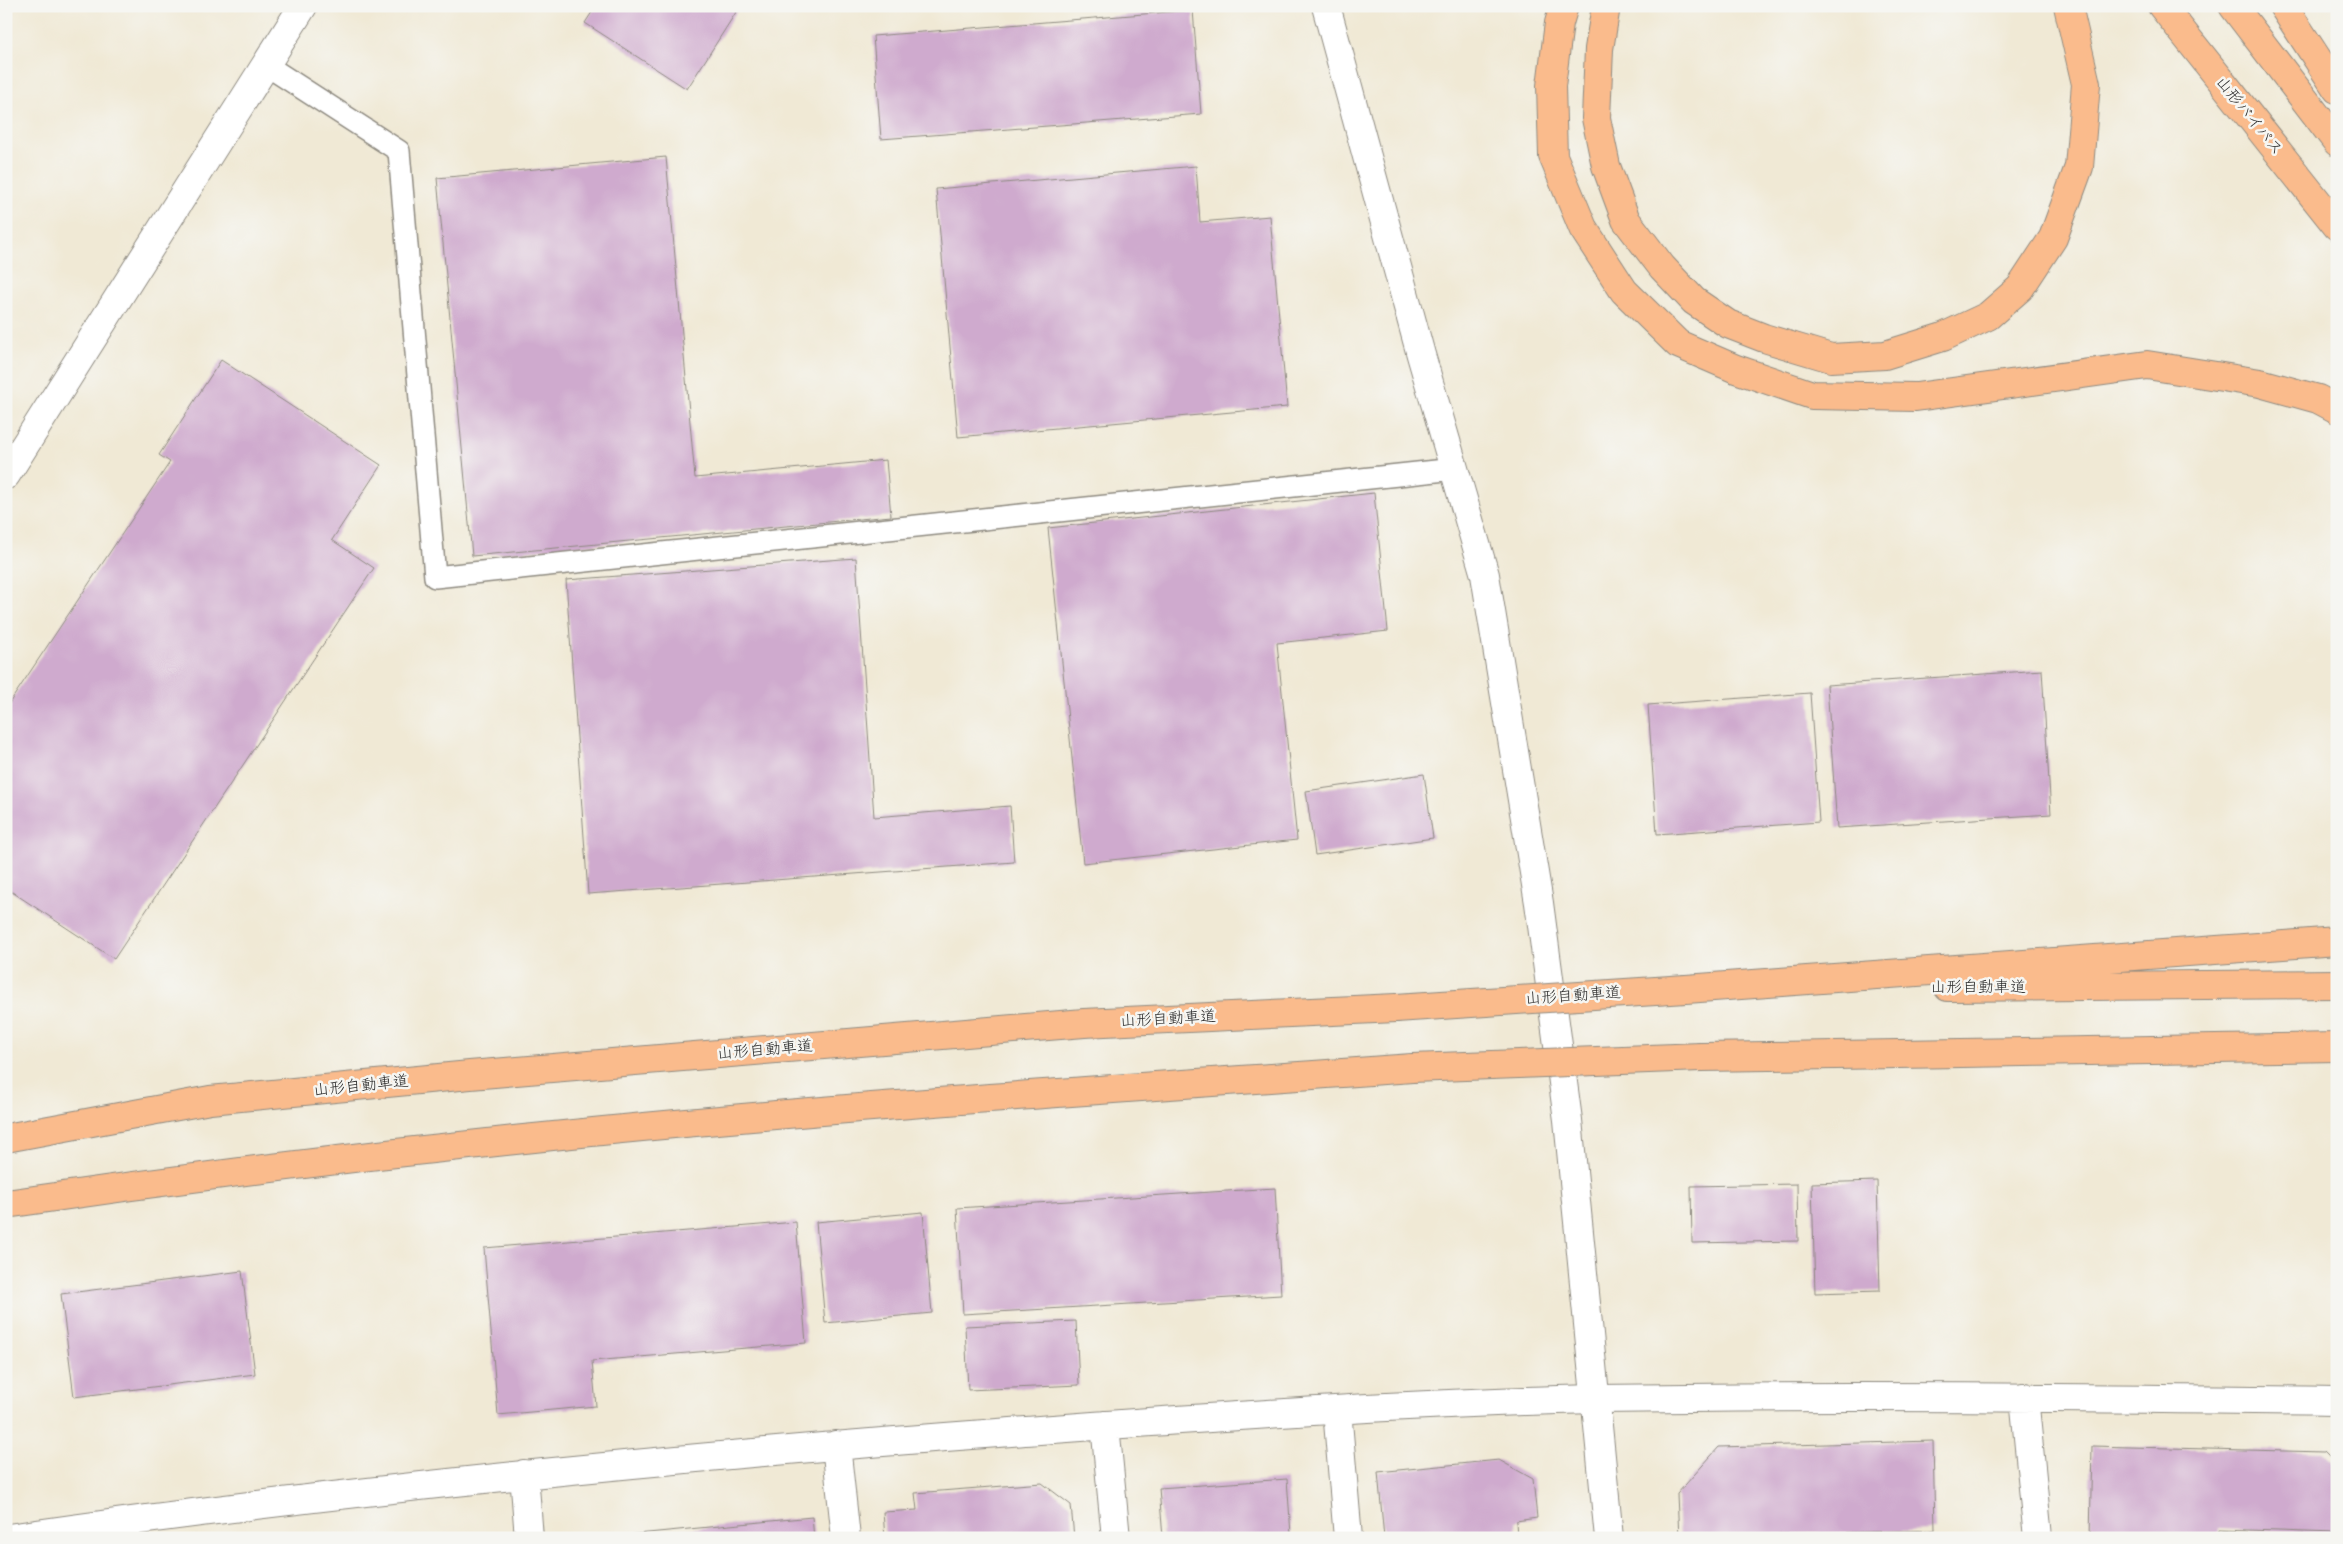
<svg xmlns="http://www.w3.org/2000/svg" width="2343" height="1544" viewBox="0 0 2343 1544" font-family="Mynerve,'Klee One',sans-serif">
<rect width="100%" height="100%" fill="#f6f6f2"/>
<filter id="ink" filterUnits="userSpaceOnUse"><feTurbulence type="fractalNoise" baseFrequency=".02" numOctaves="2"/><feDisplacementMap in="SourceGraphic" scale="10" xChannelSelector="R" yChannelSelector="G"/><feConvolveMatrix kernelMatrix="1 2 1 2 8 2 1 2 1" color-interpolation-filters="sRGB"/></filter>
<filter id="wash" filterUnits="userSpaceOnUse"><feTurbulence type="fractalNoise" baseFrequency=".0096" numOctaves="4" result="noise"/><feDisplacementMap in="SourceGraphic" scale="20" xChannelSelector="R" yChannelSelector="G"/><feGaussianBlur stdDeviation="1.12" result="paint"/><feColorMatrix in="noise" values="0 0 0 0 0 0 0 0 0 0 0 0 0 0 0 0 0 1.4 0 .05"/><feComposite in="paint" operator="in"/></filter>
<g filter="url(#wash)">
<rect width="100%" height="100%" fill="#f0e9d5"/>
<g id="blocks">
<path fill="#cfaace" d="M596,6H740L687,89L585,23Z
M1193,10L1201,114L881,139L873,36Z
M666,157L695,478L886,460L891,516L472,556L437,178Z
M1196,166L1200,222L1270,216L1287,407L958,437L936,189Z
M221,360L381,465L332,540L374,568L114,959L6,888V708L170,462L159,455Z
M1374,493L1388,631L1277,643L1297,840L1083,863L1048,528Z
M856,558L874,817L1010,806L1014,862L588,894L566,580Z
M2042,670L2051,814L1837,828L1827,685Z
M1810,693L1819,822L1657,834L1648,705Z
M1424,774L1433,838L1315,855L1306,791Z
M1877,1181L1880,1291L1815,1293L1812,1183Z
M1797,1184L1798,1241L1692,1243L1691,1186Z
M1275,1188L1281,1295L963,1314L957,1208Z
M923,1212L932,1313L825,1323L816,1222Z
M796,1222L806,1343L592,1361L596,1406L498,1415L484,1248Z
M242,1271L255,1374L74,1397L61,1294Z
M1076,1321L1079,1385L968,1390L965,1326Z
M1933,1441L1935,1530L1759,1535L1760,1538H1679L1677,1494L1719,1447Z
M2092,1446L2324,1452L2337,1465V1533L2219,1529L2218,1538H2090Z
M1499,1460L1533,1479L1537,1518L1516,1521L1517,1538H1384L1378,1472Z
M1287,1479L1291,1534L1265,1536V1538H1163L1159,1488Z
M1042,1483L1071,1505L1074,1538H885L883,1512L917,1510L915,1493Z
M812,1517L814,1538H618L617,1536Z"/>
</g>
</g>
<g filter="url(#ink)">
<use href="#blocks" fill-opacity="0" stroke="#8e8a80" stroke-width="1"/>
<g fill="none" stroke-linecap="round" stroke-linejoin="round">
<defs>
<path id="service" d="M266,65L399,151L435,577L1455,469"/>
<path id="minor" d="M6,475L303,6
M2024,1397L2038,1538
M1337,1410L1348,1538
M1105,1425L1116,1538
M836,1445L846,1538
M524,1474L529,1538
M8,1538C341,1490 676,1457 1011,1432C1206,1418 1402,1403 1597,1399C1844,1395 2090,1398 2337,1401"/>
<path id="tertiary" d="M1326,6L1421,355L1485,575L1539,903L1568,1120L1609,1538"/>
<path id="trunk" d="M2162,6L2337,226
M2233,6L2337,142"/>
<path id="motorway" d="M1564,6L1559,23L1551,86L1553,156L1583,228L1624,291L1678,344L1736,369L1812,395L1916,397L2147,365L2260,383L2318,399L2337,409
M1606,6L1599,49L1596,118L1606,166L1626,220L1662,267L1694,301L1728,324L1764,338L1831,358L1885,355L1943,337L1988,316L2020,288L2053,238L2079,167L2086,84L2068,6
M2283,6L2337,89
M1948,987L2337,984
M1686,989L2337,941
M1701,1057L2337,1047
M6,1138L210,1100L470,1075L1084,1023L1396,1008
M6,1204C182,1178 358,1156 534,1138C826,1107 1119,1089 1412,1068"/>
</defs>
<use href="#service" stroke="#8e8a80" stroke-width="24"/>
<use href="#minor" stroke="#8e8a80" stroke-width="30"/>
<use href="#tertiary" stroke="#8e8a80" stroke-width="30"/>
<use href="#trunk" stroke="#8e8a80" stroke-width="30"/>
<use href="#motorway" stroke="#8e8a80" stroke-width="30"/>
<use href="#service" stroke="#fff" stroke-width="21"/>
<use href="#minor" stroke="#fff" stroke-width="28"/>
<use href="#tertiary" stroke="#fff" stroke-width="28"/>
<use href="#trunk" stroke="#fabb8c" stroke-width="28"/>
<use href="#motorway" stroke="#fabb8c" stroke-width="28"/>
<defs>
<path id="motorway-bridge" d="M1396,1008L1686,989
M1412,1068L1701,1057"/>
</defs>
<use href="#motorway-bridge" stroke="#8e8a80" stroke-width="30" stroke-linecap="butt"/>
<use href="#motorway-bridge" stroke="#fabb8c" stroke-width="28"/>
</g>
</g>
<g text-anchor="middle" dominant-baseline="central" stroke-width="5" stroke-linejoin="round" paint-order="stroke">
<g font-size="16" fill="#2b2b2b" stroke="#f6f6f2">
<text transform="translate(2249 116) rotate(51)">山形バイパス</text>
<text x="1978" y="987">山形自動車道</text>
<text transform="translate(1573 996) rotate(-4)">山形自動車道</text>
<text transform="translate(1168 1019) rotate(-3)">山形自動車道</text>
<text transform="translate(765 1050) rotate(-5)">山形自動車道</text>
<text transform="translate(361 1086) rotate(-6)">山形自動車道</text>
</g>
</g>
<rect width="2343" height="1544" fill="none" stroke="#f6f6f2" stroke-width="25"/>
</svg>
